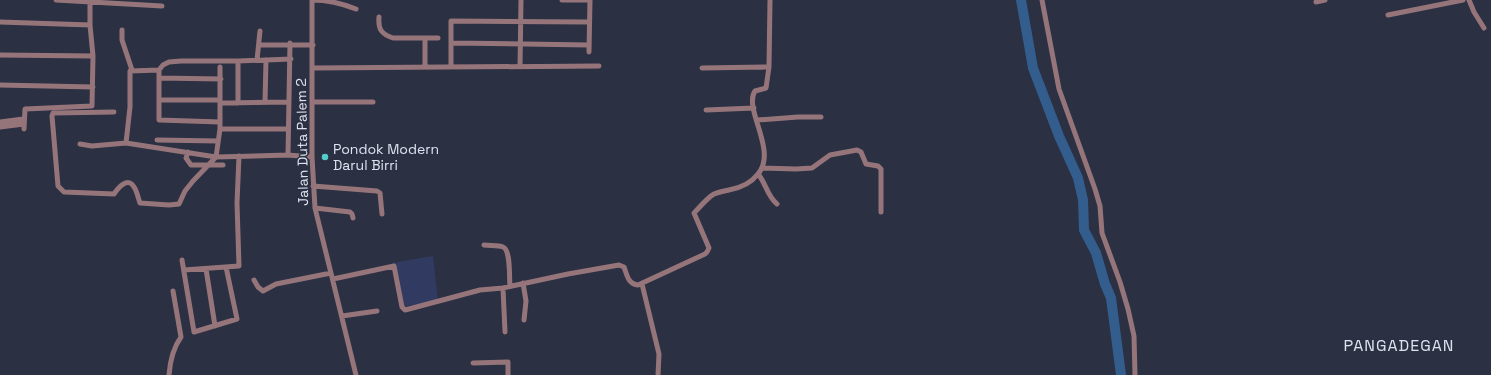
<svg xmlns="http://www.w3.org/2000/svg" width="1491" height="375" viewBox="0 0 1491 375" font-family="'Space Grotesk',sans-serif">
<rect width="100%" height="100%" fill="#2b3043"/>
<path fill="#313b61" d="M433,256L438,301L400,307L392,263Z"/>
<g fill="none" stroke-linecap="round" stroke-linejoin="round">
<path stroke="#335d8d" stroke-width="10" d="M1021,0L1033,68L1059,136L1078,178L1083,200L1084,230L1096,253L1105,284L1111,298L1121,375"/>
<path stroke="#96757a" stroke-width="5" d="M56,0L162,6
M312,0V157L315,208L356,375
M312,0C329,0 341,3 356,9
M562,0H590L589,52
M1042,0L1059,89L1095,189L1100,206L1102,233L1120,282L1128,309L1134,336L1135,375
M1469,0L1474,12L1484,28
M1316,2L1325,0
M1388,15L1463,0
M379,17C378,29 381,34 393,38H438
M0,22L90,25
M122,30V40L132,70
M425,38V67
M451,43L589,45
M259,45H313
M0,55L93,56
M257,60L260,31
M451,67V21L589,22
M520,67L521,0
M769,67L770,0
M313,68L599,66
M159,70V120L220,122
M159,78L221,79
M0,85L93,87
M159,100H220
M265,102L266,60
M313,102H373
M220,103L289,102
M238,103V61
M706,110L754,108
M114,112L53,113L52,116L58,186L64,192L114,194C118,188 128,176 134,187C137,191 138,198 140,203L169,205L179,204L185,191L193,181L216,157L220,129V67
M757,120L798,117H821
M0,122L23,119
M0,127L24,124
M24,129L25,109L92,106L93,56L90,25V0
M220,129H288
M157,140L218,141
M126,143L130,107V71L159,70L163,65L169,62L181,61H238L291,59
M80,144L92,146L126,143L216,157L288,155L312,157
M188,152L186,158L191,165H223
M288,155L290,43
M762,168L796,169L812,168L830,155L857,150L861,152L866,164L878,166L881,169V212
M758,174C766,183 767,196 777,204
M313,186L377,191L380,193L382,214
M315,208L350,212L352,214L353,218
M484,245C490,246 498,245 503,247C511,250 509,278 510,286
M182,260L194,332L237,319L226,267
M206,269L215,326
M184,270L239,266L237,203L239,156
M333,279L394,266L402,307L405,310L409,309L480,290L503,288L568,274L619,265L624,267C627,275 628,284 638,285L705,254L707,252L709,248L694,213C700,207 707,198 714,194C719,192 724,191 729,190C740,188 751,183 758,174C778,151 743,109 755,91L766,88L769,67L702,68
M254,280L258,287L263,291L276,284L331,273
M523,283L526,301L524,320
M642,284L659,354L658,375
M503,288L505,332
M342,316L377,311
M473,363L508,362V375
M169,375C170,362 173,348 181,337L173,291"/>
</g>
<circle fill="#53cdc9" stroke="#2b3043" stroke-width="1.5" cx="325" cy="157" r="4"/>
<g text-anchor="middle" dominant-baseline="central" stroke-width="3" stroke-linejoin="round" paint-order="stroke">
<g font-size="14" fill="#dfe2ee" stroke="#2b3043">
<text transform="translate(302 142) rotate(-91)">Jalan Duta Palem 2</text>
</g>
<g font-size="14" fill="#dfe2ee" stroke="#2b3043" text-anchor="start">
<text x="333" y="149">Pondok Modern<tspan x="333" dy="16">Darul Birri</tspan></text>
</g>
<g font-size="16" letter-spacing="1" fill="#dfe2ee" stroke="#2b3043">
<text x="1399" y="345">PANGADEGAN</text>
</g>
</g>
</svg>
